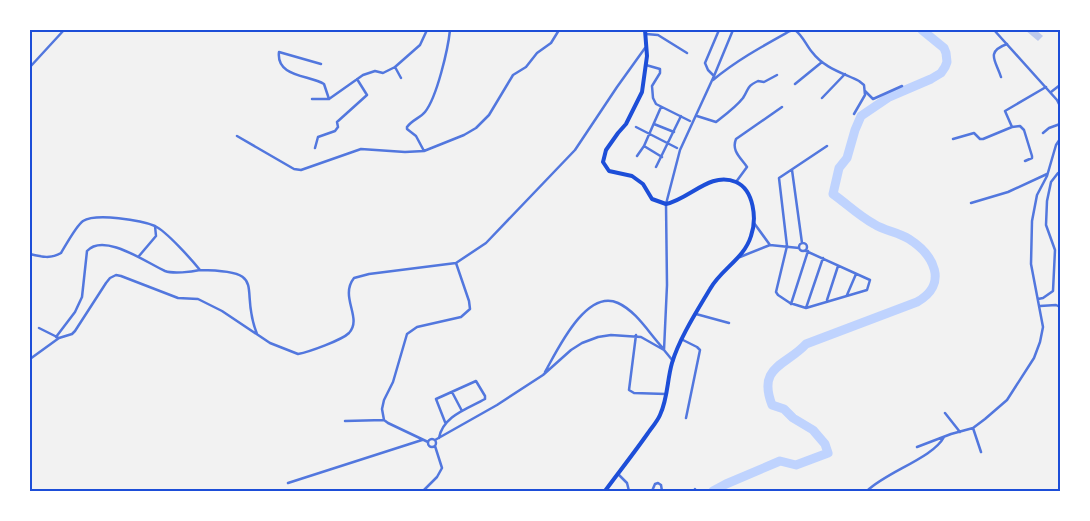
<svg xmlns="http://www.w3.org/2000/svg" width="1090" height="521" viewBox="0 0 1090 521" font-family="'Alegreya Sans',sans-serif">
<rect width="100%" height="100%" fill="#f2f2f2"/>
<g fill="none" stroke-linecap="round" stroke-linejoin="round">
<path stroke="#bfd3fe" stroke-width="9" d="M713,491L726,484L780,461L796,465L828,453L825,444L813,430L793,418L784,409L772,405C757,366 786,366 806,344L917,302C949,284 934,255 909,239C898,232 885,231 874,224C859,216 847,204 833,194L839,168L847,158L855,130L861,116L889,97L931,79L941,73L945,67L947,62L946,53L944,48L922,30"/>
</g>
<path fill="#bdc9ec" d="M1025,30H1036L1043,36L1038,41Z"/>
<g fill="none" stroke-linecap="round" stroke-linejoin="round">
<path stroke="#5277de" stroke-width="2.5" d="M450,30C448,49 437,97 425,112C420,118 412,120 407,127V129L416,136L424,151L464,135L476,128L489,115L513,75L526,67L537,53L551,43L559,30
M646,34L658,35L687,53
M321,64L279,52C276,77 309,75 324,84L329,99
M646,65L660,69V73L652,86L653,98L656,104L690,121
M30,67L64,30
M714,76L708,70L705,63L719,30
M1001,77C996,61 985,52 1007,44
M401,78L395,67L420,45L427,30
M713,80C737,60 763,46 790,31L795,30C803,36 806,45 812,52C824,68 843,73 859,81L864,85L865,95L854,114
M795,84L822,62
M865,91L873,99L902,86
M1051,92L1060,85
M822,98L845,74
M312,99H329L363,75L375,71L383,73L395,67
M697,116L716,122C725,115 736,107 743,98C750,87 746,87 758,81L764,82L777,75
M654,124L674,132
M636,127L677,148
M1043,133L1049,128L1060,124
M237,136L294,169L301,170L361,149L405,152L424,151
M953,139L974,133L980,139H983L1012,127
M644,146L662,157
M315,148L318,137L335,131L338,127L337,122L367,95L357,79
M637,156L644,146L661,107
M1025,161L1032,158V156L1024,130L1020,126L1012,127L1005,111L1046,87
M656,167L681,116
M792,170L802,243
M736,182L747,167C741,158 731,151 736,139L782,107
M971,203L1008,192L1047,174
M754,223L770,245L799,248
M799 247a4 4 0 1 1 8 0a4 4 0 1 1-8 0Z
M806,251L870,280L867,290L806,308L790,303L778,295L776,292L787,246L779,178L827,146
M30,254C42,257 51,259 61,253C66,245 76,226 83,221C96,213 141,220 155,226C167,232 191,259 200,270C271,271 238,287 257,334
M139,256L156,236L155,226
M740,257L770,245
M847,295L856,274
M1038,299L1043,298L1053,291L1055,250L1046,225L1047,201L1051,182L1058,173
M827,300L838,266
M791,304L808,251
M1040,306L1056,305L1060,307
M806,308L823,258
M696,314L729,323
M39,328L59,338L72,334L75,331L106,283L110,278L116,275L121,276L178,298L198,299L222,311L270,343L298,354C309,352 342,340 349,333C363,318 339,297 354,278L369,274L456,263L486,243L575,150L617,87L645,48
M636,335L629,390L634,393L666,394
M56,337L75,312L82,297L87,251C104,232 147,263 165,271C173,274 191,272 200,270
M683,340L697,347L700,350L686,418
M664,350L667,285L666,204L680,150L714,76L733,30
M30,359L59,338
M545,372C557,351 586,288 618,303C636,311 649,333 662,347
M452,392L462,411
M945,413L960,432
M345,421L384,420
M973,428L981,452
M439,438C443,416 467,409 485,399V396L476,381L436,399L445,422
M428 443a4 4 0 1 1 8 0a4 4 0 1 1-8 0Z
M435,440L497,405L543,375L571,350L582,343L598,337L611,335L641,337L664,350L673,361
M428,442L388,423L384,420L382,409L384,400L393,382L407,334L417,327L461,317L470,309L469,301L456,263
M917,447L951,434L973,428L985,419L1007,400L1034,358L1040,342L1043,327L1031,264L1032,221L1037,195L1047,176L1056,145L1060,139
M618,474L627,483L629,491
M288,483L422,440
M423,491L437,477L442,468L435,446
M652,491L655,484L658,483L661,485L662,491
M694,491L695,489
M867,491C886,472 933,458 944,437"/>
<path stroke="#5277de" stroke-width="2.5" d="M994,30L1057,100L1060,106V124"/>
<path stroke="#1d4ed8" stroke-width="4" d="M605,491C619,472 634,453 648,433C652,427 657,422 660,415C668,398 667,380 672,363C679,339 697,311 710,289C721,269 744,259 751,236C757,219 754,190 736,182C710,171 690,199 666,204L652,199L643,184L632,176L609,171L603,162L606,150L618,133L626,124L642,92L647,56L645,30"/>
</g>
<rect width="1090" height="521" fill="none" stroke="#ffffff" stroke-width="62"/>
<rect x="31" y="31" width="1028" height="459" fill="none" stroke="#1d4ed8" stroke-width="2"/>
</svg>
